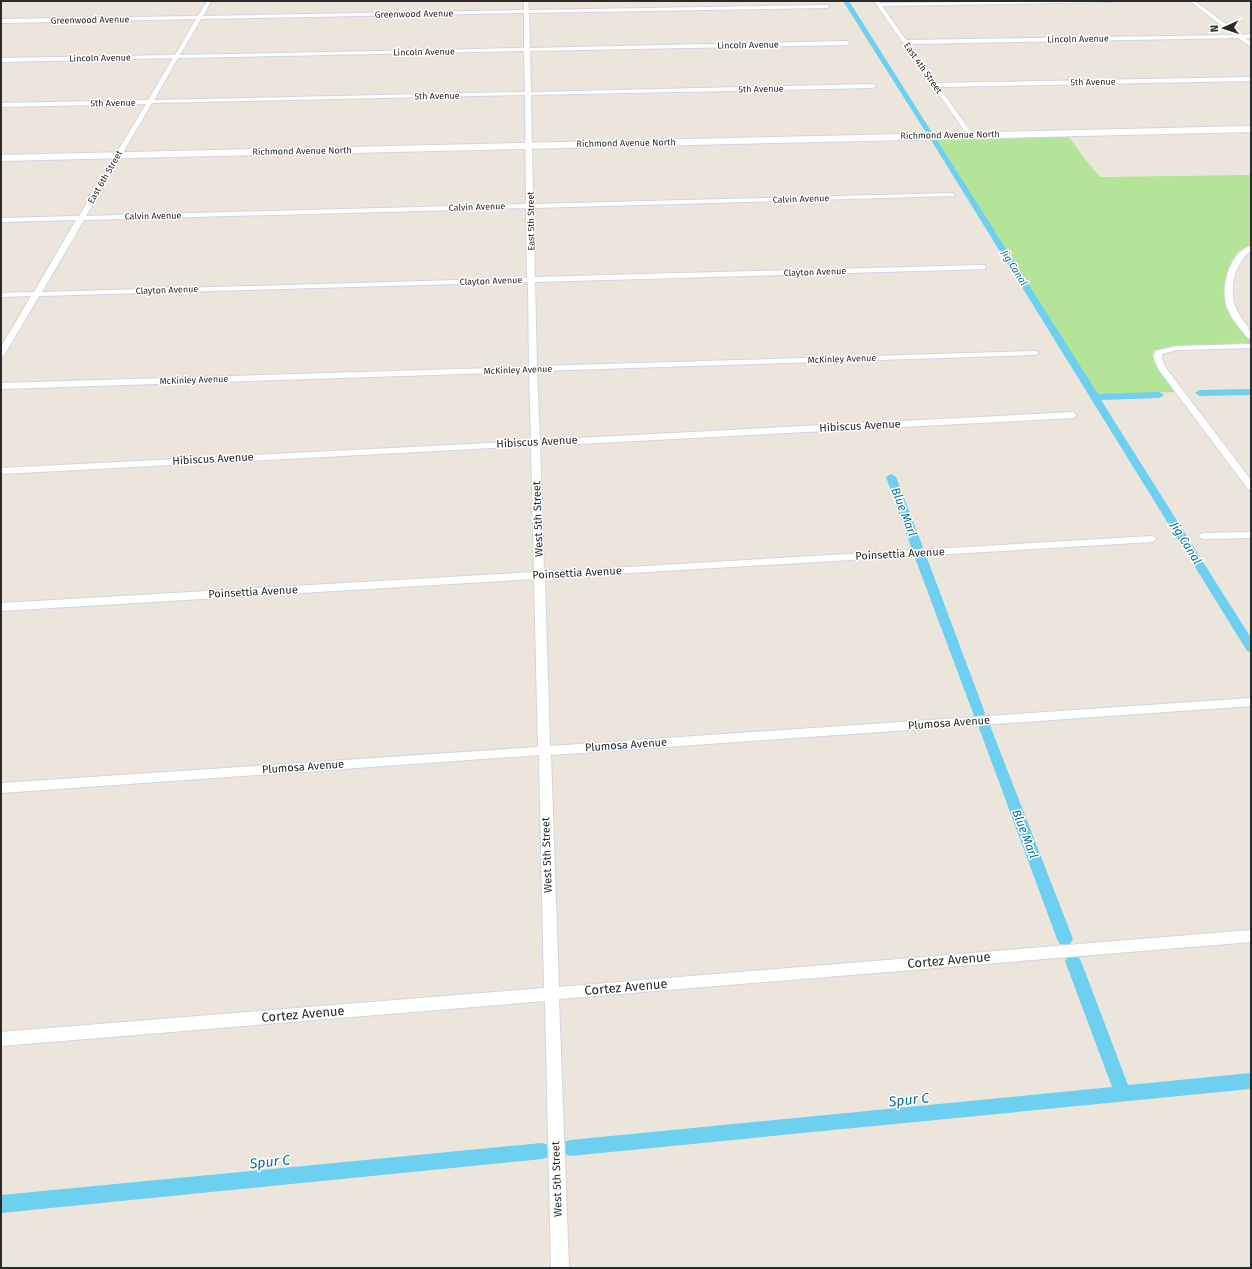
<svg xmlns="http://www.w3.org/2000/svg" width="1252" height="1269" viewBox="0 0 1252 1269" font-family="'Fira Sans',sans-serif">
<rect width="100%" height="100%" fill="#ece5dc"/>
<path fill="#b4e498" d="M1067,134L1084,158L1100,177L1251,175V246L1238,251C1216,294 1223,304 1251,340V343L1159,349L1152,354L1154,361L1176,392L1091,395L934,137Z"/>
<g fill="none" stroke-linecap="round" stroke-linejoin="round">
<path fill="#6ed0f0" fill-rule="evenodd" d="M843,1H849L931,131L930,132L925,131Z
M934,138L937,140L1098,394L1159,392L1164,395L1159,398L1101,400L1251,638V652L1247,651L931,140Z
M1251,389V395L1200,396L1195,393L1200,390Z
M891,474L896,477L923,547L921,549H913L911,547L886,477Z
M921,554L925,556L927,558L985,713L984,716L979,718L974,716L973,713L915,558L917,556Z
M985,723L990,725L991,728L1073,939L1070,944L1065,945L1060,944L1057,939L979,728L980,725Z
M1073,954L1078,956L1081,961L1128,1085L1251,1073V1089L570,1156L564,1154L561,1148L564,1142L570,1140L1112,1087L1065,961L1068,956Z
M542,1143L548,1145L551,1151L548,1157L542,1159L1,1213V1195Z"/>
<defs>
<path id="street" d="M207,1H211L203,16L524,10V1H528L529,10L829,5L830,6L827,8L529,13L530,48L847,41L850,43L847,45L530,51L531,92L873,84L876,86L873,88L531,95L533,204L952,193L954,194V196L533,208L535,277L982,265H985V269L535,282L537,366L1035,351L1039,353L1035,355L537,371L540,440L1073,412L1077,415L1073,418L540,446L544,572L1152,536L1157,539L1152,542L545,578L550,746L1251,698V706L551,755L559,987L1251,930V942L559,999L569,1268H551L545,1001L1,1046V1032L544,988L539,755L1,793V783L538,747L534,579L1,611V603L534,572L531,446L1,474V468L531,441L529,372L1,389V383L529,367L528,282L39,296L5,354L1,356V347L31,296L1,297V293L34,292L76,220L1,222V218L79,216L146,104L1,107V103L148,100L173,58L1,62V58L175,55L196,19L1,23V19L198,16ZM524,13V48L180,55L201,19ZM524,51L525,92L154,100L178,58ZM525,95L526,204L86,216L152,103ZM526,208L527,278L42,292L84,220Z
M874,1H878L880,3L1114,1L1112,2L882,6L906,40L1234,35L1190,1H1195L1240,35L1251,34V38H1245L1251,42V47L1238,38L909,44L937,83L1251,77V81L939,87L973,135L970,137L968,136Z
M1251,246V251C1235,261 1228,291 1236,308C1240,319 1251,326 1251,338H1248C1240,328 1231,319 1227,307C1220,288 1229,252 1251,246Z
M1251,344V348L1177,350L1162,354V359L1166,368L1251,480V490L1248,489L1159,370L1154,359L1155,351L1177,346Z
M1251,532V538L1203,539L1198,536L1203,533Z"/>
<path id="secondary" d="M1251,126V132L1,161V155Z"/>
</defs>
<use href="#street" stroke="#d1d5e3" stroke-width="2"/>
<use href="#secondary" stroke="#d1d5e3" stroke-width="2"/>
<use href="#street" fill="#fff" fill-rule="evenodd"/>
<use href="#secondary" fill="#fff" fill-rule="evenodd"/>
</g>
<g text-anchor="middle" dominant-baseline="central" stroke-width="3" stroke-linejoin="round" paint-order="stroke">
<g font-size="9" fill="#2a2a2a" stroke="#fff">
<text transform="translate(414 14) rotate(-1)">Greenwood Avenue</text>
<text transform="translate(90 20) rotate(-1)">Greenwood Avenue</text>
<text transform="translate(1078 39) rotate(-1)">Lincoln Avenue</text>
<text transform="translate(748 45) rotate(-1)">Lincoln Avenue</text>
<text transform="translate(424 52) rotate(-1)">Lincoln Avenue</text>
<text transform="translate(100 58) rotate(-1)">Lincoln Avenue</text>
<text transform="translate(923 68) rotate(55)">East 4th Street</text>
<text transform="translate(1093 82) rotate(-1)">5th Avenue</text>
<text transform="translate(761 89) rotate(-1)">5th Avenue</text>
<text transform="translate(437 96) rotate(-1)">5th Avenue</text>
<text transform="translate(113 103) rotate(-1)">5th Avenue</text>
<text transform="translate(950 135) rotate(-1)">Richmond Avenue North</text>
<text transform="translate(626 143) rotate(-1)">Richmond Avenue North</text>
<text transform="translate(302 151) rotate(-1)">Richmond Avenue North</text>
<text transform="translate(105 177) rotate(-60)">East 6th Street</text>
<text transform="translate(801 199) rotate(-2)">Calvin Avenue</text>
<text transform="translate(477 207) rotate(-2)">Calvin Avenue</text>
<text transform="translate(153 216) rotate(-1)">Calvin Avenue</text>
<text transform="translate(531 221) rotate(-91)">East 5th Street</text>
<text transform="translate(815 272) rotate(-2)">Clayton Avenue</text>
<text transform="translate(491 281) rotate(-2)">Clayton Avenue</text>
<text transform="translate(167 290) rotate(-2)">Clayton Avenue</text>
<text transform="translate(842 359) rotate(-2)">McKinley Avenue</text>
<text transform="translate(518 370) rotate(-2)">McKinley Avenue</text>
<text transform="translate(194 380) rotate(-2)">McKinley Avenue</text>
</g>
<g font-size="10" font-style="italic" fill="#0c6e9c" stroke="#fff">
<text transform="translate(1014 268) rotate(58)">Jig Canal</text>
</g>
<g font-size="11" fill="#2a2a2a" stroke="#fff">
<text transform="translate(860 426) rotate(-3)">Hibiscus Avenue</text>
<text transform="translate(537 442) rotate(-3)">Hibiscus Avenue</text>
<text transform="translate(213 459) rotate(-3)">Hibiscus Avenue</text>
<text transform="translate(538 519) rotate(-92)">West 5th Street</text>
<text transform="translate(900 554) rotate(-3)">Poinsettia Avenue</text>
<text transform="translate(577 573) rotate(-3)">Poinsettia Avenue</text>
<text transform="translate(253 592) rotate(-3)">Poinsettia Avenue</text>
<text transform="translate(949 723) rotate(-4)">Plumosa Avenue</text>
<text transform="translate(626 745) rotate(-4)">Plumosa Avenue</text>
<text transform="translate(303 767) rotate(-4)">Plumosa Avenue</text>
<text transform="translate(547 855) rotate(-92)">West 5th Street</text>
<text transform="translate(557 1179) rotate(-92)">West 5th Street</text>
</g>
<g font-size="12" font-style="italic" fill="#0c6e9c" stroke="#fff">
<text transform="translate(904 512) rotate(69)">Blue Marl</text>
<text transform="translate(1186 543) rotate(58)">Jig Canal</text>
<text transform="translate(1025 834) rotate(69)">Blue Marl</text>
</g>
<g font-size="13" fill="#2a2a2a" stroke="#fff">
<text transform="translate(949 960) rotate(-5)">Cortez Avenue</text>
<text transform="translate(626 987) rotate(-5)">Cortez Avenue</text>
<text transform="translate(303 1014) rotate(-5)">Cortez Avenue</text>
</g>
<g font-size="14" font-style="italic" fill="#0c6e9c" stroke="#fff">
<text transform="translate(909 1100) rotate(-6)">Spur C</text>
<text transform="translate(270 1162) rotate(-6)">Spur C</text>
</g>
</g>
<rect width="1252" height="1269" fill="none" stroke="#2a2a2a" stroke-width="4"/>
<g transform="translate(1224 28) rotate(267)" stroke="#ffffff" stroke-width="3" paint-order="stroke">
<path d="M0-3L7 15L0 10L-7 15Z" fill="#2a2a2a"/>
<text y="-6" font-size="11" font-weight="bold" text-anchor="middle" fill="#2a2a2a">N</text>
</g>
</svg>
